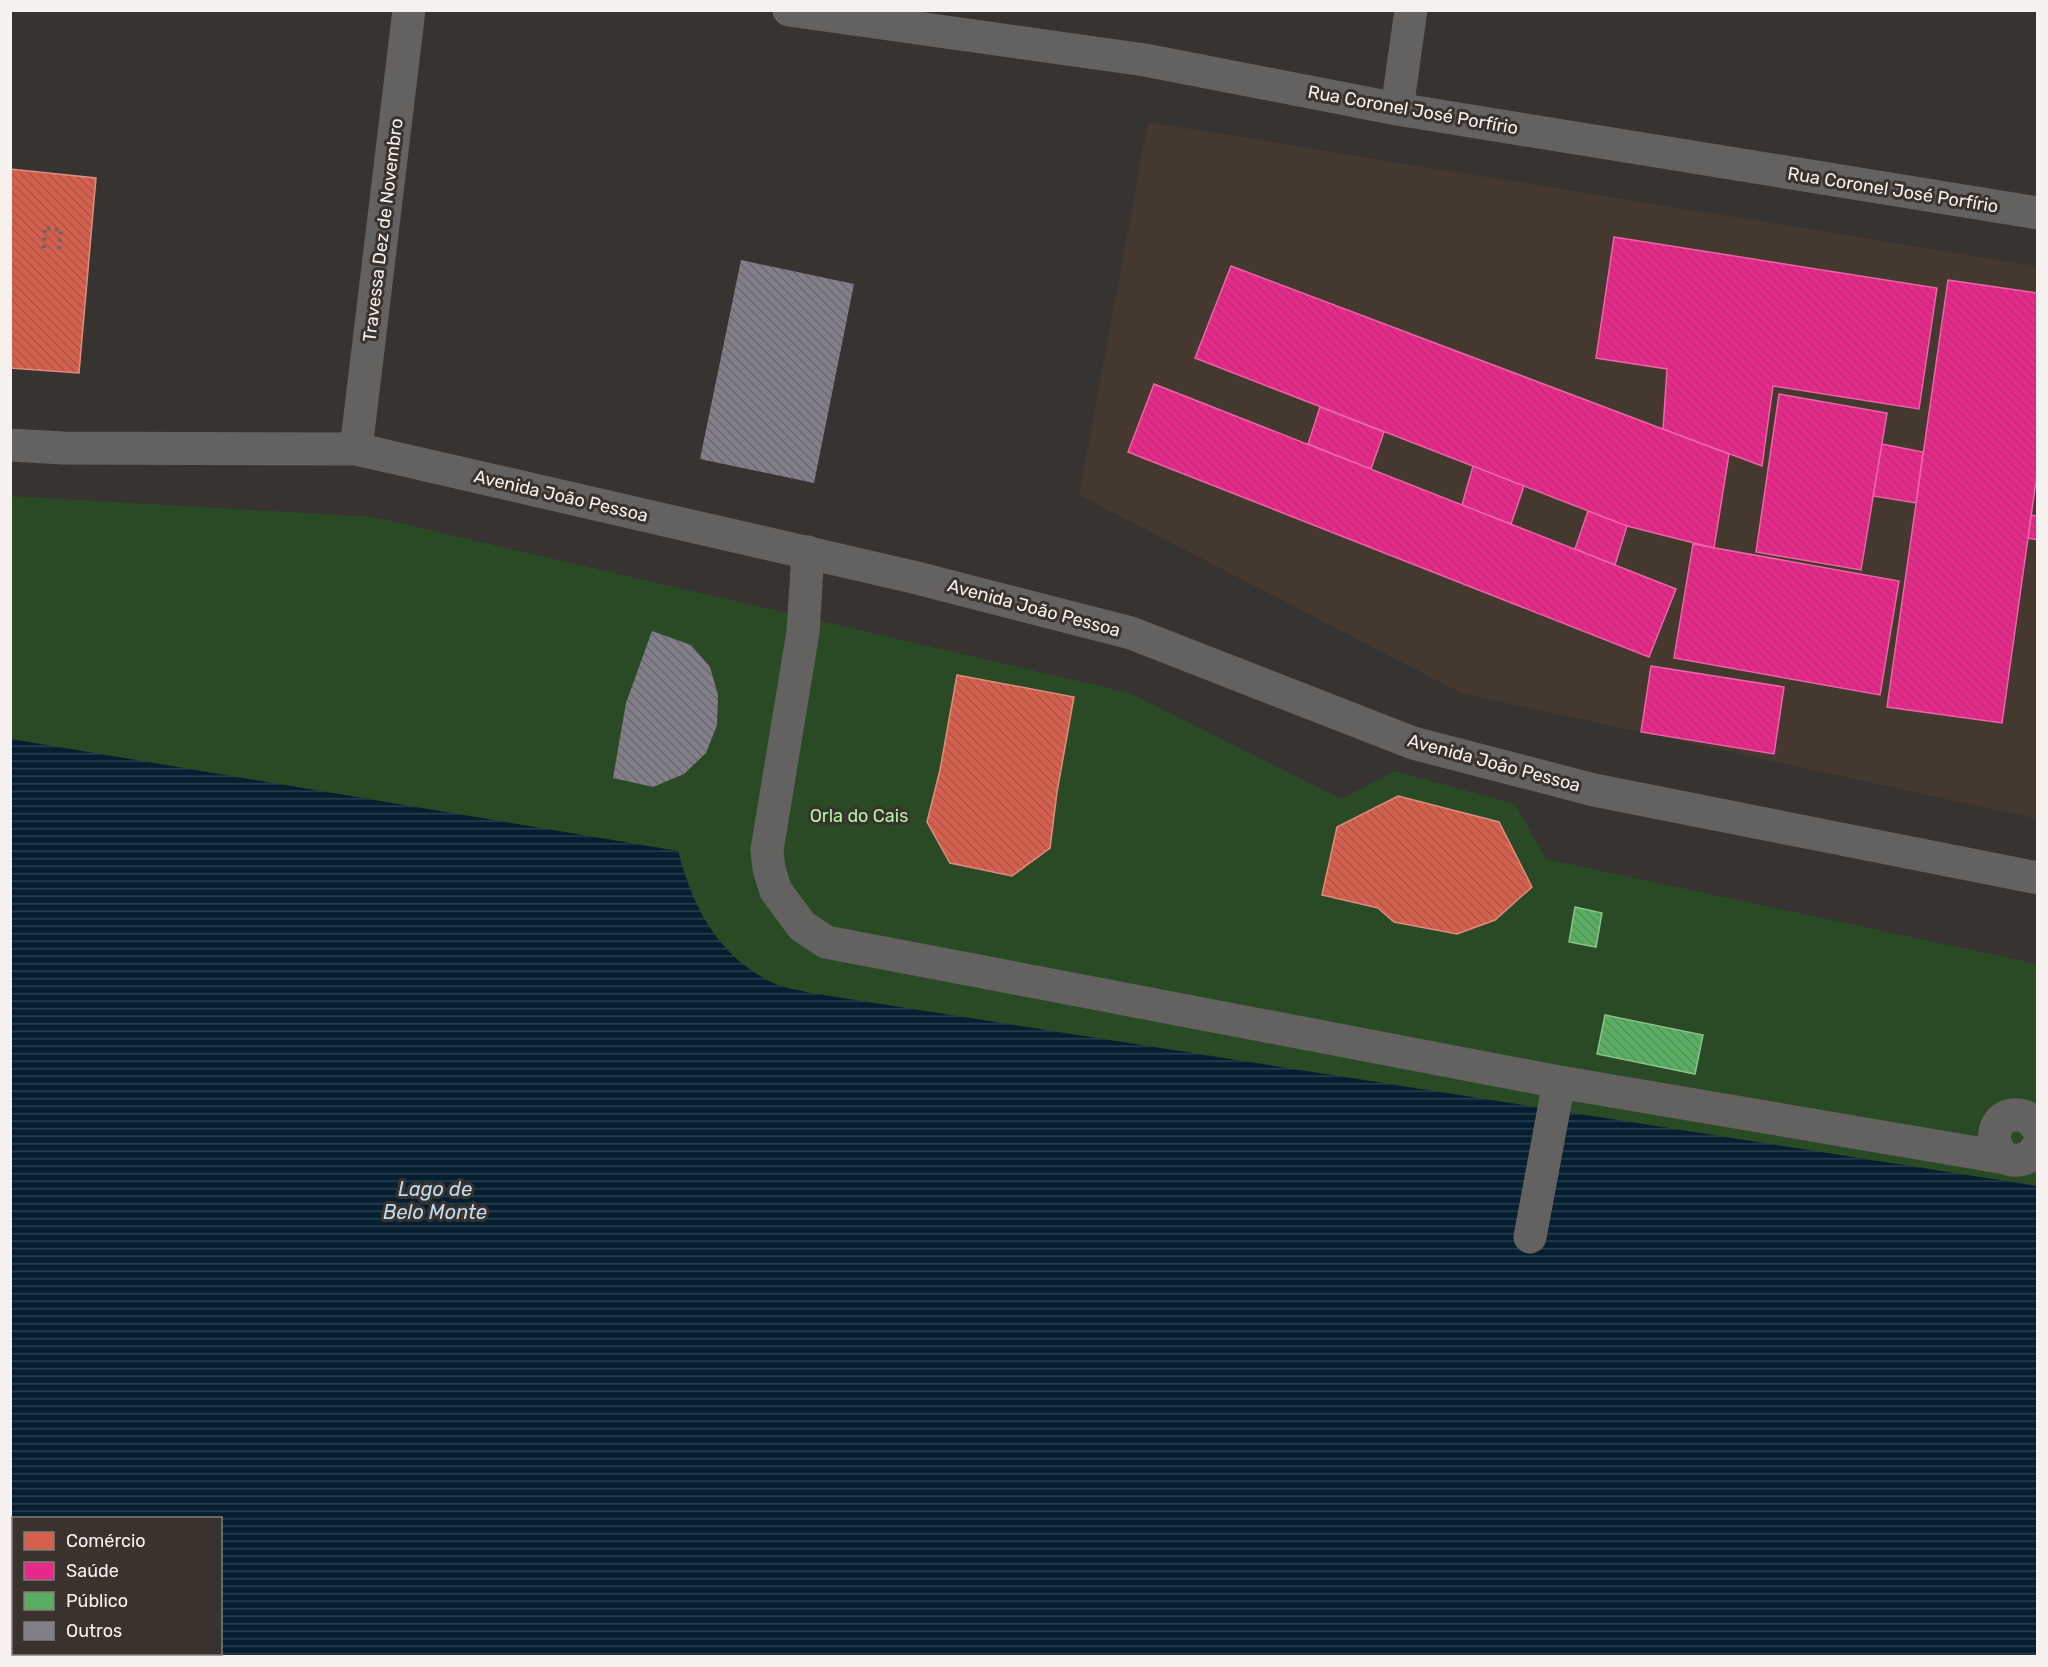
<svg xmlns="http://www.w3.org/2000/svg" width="2048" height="1667" viewBox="0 0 2048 1667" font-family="Rubik,sans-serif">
<defs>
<pattern id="water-rules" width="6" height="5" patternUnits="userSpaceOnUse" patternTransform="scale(1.5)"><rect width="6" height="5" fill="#051f31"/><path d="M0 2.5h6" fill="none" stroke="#2a404f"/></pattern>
<pattern id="shops-back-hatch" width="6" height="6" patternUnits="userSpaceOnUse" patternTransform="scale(1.5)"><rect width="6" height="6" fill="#d6604d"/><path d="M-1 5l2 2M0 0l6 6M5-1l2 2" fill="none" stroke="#a5584b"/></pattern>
<pattern id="health-back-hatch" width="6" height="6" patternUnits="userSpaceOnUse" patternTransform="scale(1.5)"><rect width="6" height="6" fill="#e7298a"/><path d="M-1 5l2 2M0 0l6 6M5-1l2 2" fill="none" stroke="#b83276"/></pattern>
<pattern id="public-back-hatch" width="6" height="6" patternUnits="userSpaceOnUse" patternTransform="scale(1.5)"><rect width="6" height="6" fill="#5aae61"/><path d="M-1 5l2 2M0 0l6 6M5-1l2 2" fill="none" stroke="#558f59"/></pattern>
<pattern id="building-back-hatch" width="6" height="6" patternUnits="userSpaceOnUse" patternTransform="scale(1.5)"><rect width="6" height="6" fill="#827e8a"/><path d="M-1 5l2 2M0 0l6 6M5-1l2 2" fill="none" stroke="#6c686f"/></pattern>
</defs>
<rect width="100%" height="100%" fill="#363330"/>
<path fill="#44382f" d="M1148,122L2037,266V819L1461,693L1079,495Z"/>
<path fill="#2a4a25" d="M11,496L374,517L1130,693L1341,799L1395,771L1515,804L1546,859L2037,964V1186L811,993C798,990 783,988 771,982C717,956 692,907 678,851L11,739Z"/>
<path fill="url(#water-rules)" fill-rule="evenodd" d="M11,739L678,851C692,906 718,956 771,982C783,988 798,990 811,993L2037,1186V1656H11ZM14,1518H220V1654H14Z"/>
<path fill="url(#shops-back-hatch)" stroke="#e08c7d" stroke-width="1.5" d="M10,169L96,178L79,373L10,368Z
M957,675L1074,697L1057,792L1050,848L1012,876L950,863L927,822L940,770Z
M1398,796L1499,822L1532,887L1495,920L1457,934L1394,922L1378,908L1322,895L1337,827Z"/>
<path fill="url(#health-back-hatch)" stroke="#ec65a8" stroke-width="1.5" d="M1614,237L1937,288L1919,409L1773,386L1762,466L1663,429L1667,369L1596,358Z
M1231,266L1729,454L1714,548L1627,526L1195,358Z
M1948,280L2038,293V467L2002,723L1887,707Z
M1154,384L1676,589L1649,657L1128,452Z
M1779,394L1887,413L1861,570L1756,552Z
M1320,407L1384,432L1371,469L1308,444Z
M1882,444L1923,452L1916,503L1873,496Z
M1473,466L1524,486L1511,524L1462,505Z
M1588,511L1627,526L1615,565L1575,549Z
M2031,515L2038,516V540L2028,538Z
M1693,544L1899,581L1880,695L1674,658Z
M1651,666L1784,687L1774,754L1641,732Z"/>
<path fill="url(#public-back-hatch)" stroke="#89c28b" stroke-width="1.5" d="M1575,907L1602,913L1596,947L1569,942Z
M1605,1015L1703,1035L1695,1074L1597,1054Z"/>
<path fill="url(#building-back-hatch)" d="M741,260L854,284L814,483L700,459Z
M652,631L691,645L710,667L718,695L717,725L706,753L684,774L653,787L613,778L626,703Z"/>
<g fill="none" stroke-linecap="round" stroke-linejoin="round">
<path stroke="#686664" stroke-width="4" stroke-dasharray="3 4.5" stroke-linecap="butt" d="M44,248L45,228L61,230L59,250"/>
<path stroke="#646260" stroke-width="33" d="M789,10L1145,60L1397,109L2038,213
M1397,109L1411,10
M10,445L63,448L356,449L913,577L1131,633L1413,743L1594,790L2038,878
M356,449L409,10
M808,552L803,632L767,850L769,869L776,891L802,926L826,942L1559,1082L2006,1158
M2038,1129C2033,1120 2025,1114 2014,1115C1985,1117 1990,1164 2019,1160C2028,1159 2033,1154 2038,1146
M1530,1237L1559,1082"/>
</g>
<g text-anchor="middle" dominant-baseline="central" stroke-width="6" stroke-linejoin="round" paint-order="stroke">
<g font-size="18" fill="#f6f1ee" stroke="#3a322c">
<text transform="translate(1413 110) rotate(10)">Rua Coronel José Porfírio</text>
<text transform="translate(1893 190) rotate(9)">Rua Coronel José Porfírio</text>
<text transform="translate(383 230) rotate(-83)">Travessa Dez de Novembro</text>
<text transform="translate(561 496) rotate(13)">Avenida João Pessoa</text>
<text transform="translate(1034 608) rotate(15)">Avenida João Pessoa</text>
<text transform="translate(1494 763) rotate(15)">Avenida João Pessoa</text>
</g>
<g font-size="18" fill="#b1f2a8" stroke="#3a322c">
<text x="859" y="816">Orla do Cais</text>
</g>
<g font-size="20" font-style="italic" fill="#bddcf5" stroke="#3a322c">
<text x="435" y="1189">Lago de<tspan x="435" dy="23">Belo Monte</tspan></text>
</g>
</g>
<rect width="2048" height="1667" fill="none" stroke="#f6f1ee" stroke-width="24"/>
<rect x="12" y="1517" width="210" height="138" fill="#3a322c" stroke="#857e7a" stroke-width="1.5"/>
<rect x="24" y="1532" width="30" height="18" fill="#d6604d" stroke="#857e7a" stroke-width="1.5"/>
<text x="66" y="1547" font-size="18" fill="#f6f1ee">Comércio</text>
<rect x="24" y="1562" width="30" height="18" fill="#e7298a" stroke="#857e7a" stroke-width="1.5"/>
<text x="66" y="1577" font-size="18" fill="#f6f1ee">Saúde</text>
<rect x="24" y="1592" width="30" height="18" fill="#5aae61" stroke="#857e7a" stroke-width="1.5"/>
<text x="66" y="1607" font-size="18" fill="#f6f1ee">Público</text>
<rect x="24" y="1622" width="30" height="18" fill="#827e8a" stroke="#857e7a" stroke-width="1.5"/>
<text x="66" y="1637" font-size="18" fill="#f6f1ee">Outros</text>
</svg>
